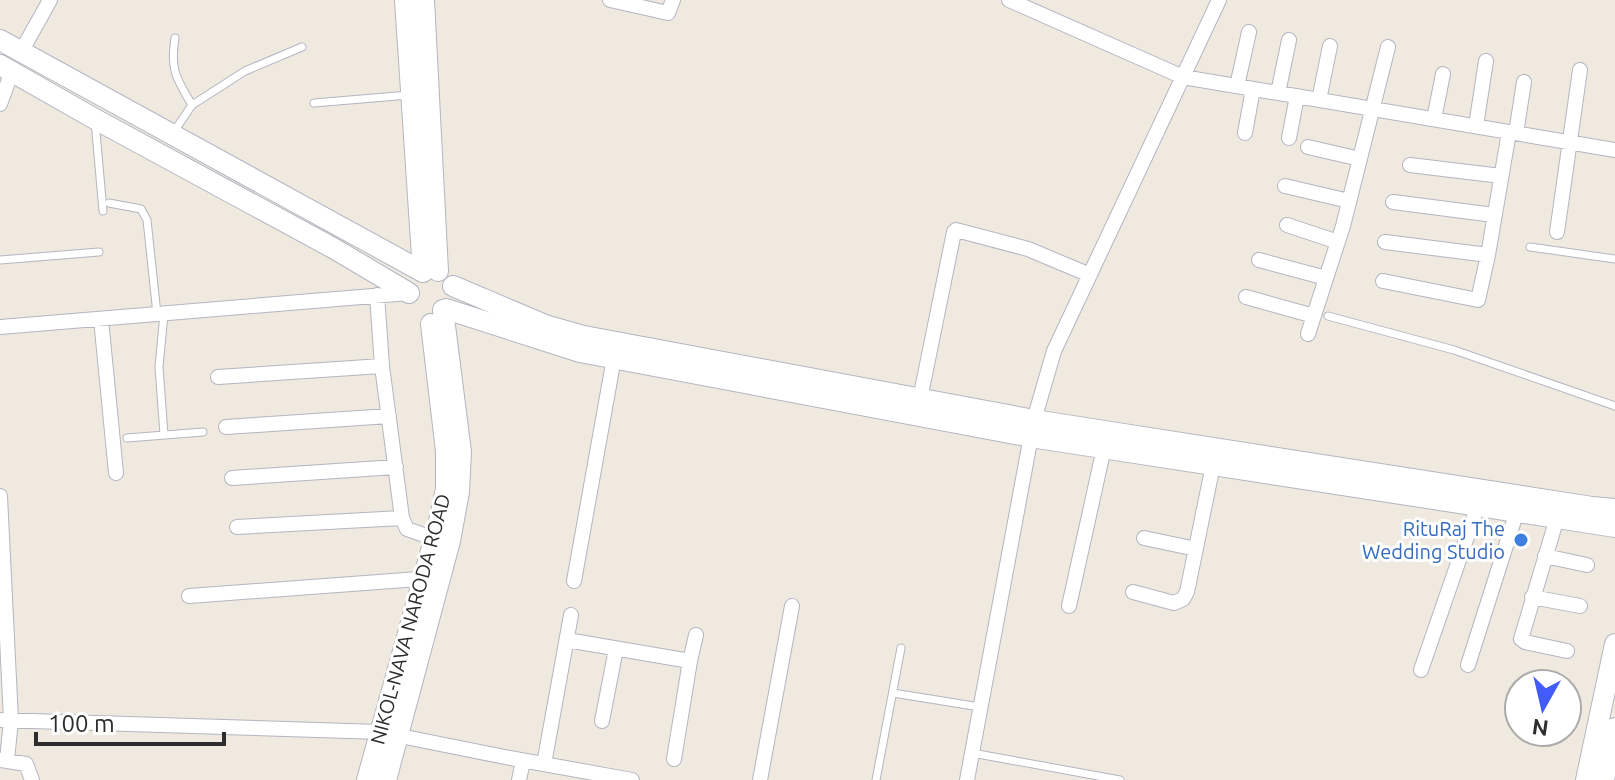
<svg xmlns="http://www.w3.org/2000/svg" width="1615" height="780" viewBox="0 0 1615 780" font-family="Ubuntu,sans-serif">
<rect width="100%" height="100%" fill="#efe9e0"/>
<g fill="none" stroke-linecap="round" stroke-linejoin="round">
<defs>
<path id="lane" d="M175,38C170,70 176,78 192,105
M314,103L409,95
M95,121L103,211
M173,133L192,105L245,71L302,47
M109,203L141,209L147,220L157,314
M1530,247L1615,259
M0,260L99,252
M164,314L159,367L164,435
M1328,316L1454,350L1615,406
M127,438L203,432
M893,693L980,707
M972,753L1120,780
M876,780L901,648"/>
<path id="street" d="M610,0L668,13L673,0
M1009,0L1183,77L1615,150
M21,52L50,0
M1237,86L1249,32
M1278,93L1289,40
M1319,100L1330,46
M0,104L12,71
M1434,119L1443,74
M1476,126L1486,61
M1245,133L1253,89
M1516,133L1524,82
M1289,138L1297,96
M1308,147L1360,159
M1410,165L1501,176
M1285,186L1349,201
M1393,202L1494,215
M1287,225L1338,242
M1557,232L1580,70
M1385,242L1488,255
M1259,260L1326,278
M1383,281L1478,300L1488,255L1509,132
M1246,297L1314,316
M101,319L116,473
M0,327L409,293
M1308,334L1343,226L1388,47
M218,377L382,366
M920,399L954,232L956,230L1028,249L1090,275
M226,427L389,416
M232,478L396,467
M0,496L11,720L7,760
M402,518L407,529L435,539
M1557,518L1521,639L1525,642L1567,651
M237,527L402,518L382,366L377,295
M1144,538L1196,549
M1545,556L1587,565
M574,581L614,358
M1133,592L1174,603L1183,599L1187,592L1213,465
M189,596L432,578
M1532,597L1580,606
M1069,606L1104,448
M567,640L690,661L696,635
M1468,665L1517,511
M1421,670L1478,505
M0,720L380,732L505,757L632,780
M602,721L616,649
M674,759L690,661
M0,760L26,764L32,780
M544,764L571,615
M519,780L523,761
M760,780L792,606
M967,780L1034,420L1054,351L1219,0"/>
<path id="secondary" d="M405,0L423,272
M424,0L438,271
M0,40L423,272
M0,65L95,119L333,248L409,293
M453,286L545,325L584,336L1034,420L1592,507L1615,509
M446,309L580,352L1031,437L1615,527
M367,780L438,526L446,489V451L431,324
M386,780L450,541L459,492L461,452L443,310
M1586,780L1615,644
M1604,780L1615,728"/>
</defs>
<use href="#lane" stroke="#b3b6c1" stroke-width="9"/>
<use href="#street" stroke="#b3b6c1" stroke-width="16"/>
<use href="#secondary" stroke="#b3b6c1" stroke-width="22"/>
<use href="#lane" stroke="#fff" stroke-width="7"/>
<use href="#street" stroke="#fff" stroke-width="14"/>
<use href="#secondary" stroke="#fff" stroke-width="20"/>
</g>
<circle fill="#3f7fe0" stroke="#fff" stroke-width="3" cx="1521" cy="540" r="8"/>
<g text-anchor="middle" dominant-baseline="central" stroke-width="6" stroke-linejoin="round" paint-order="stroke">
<g font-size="20" fill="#366cbe" stroke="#fff" text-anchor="end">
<text x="1505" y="528">RituRaj The<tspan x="1505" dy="23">Wedding Studio</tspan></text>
</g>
<g font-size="20" fill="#2d2d2d" stroke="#fff">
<text transform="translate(410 619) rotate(-75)">NIKOL-NAVA NARODA ROAD</text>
</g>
</g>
<g transform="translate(1543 708) rotate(188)"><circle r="38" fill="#ffffff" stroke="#ababab" stroke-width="2"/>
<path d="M0-6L14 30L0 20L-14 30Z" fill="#415cfb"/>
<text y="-12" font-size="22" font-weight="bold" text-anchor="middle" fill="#2d2d2d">N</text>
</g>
<path d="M36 732v12h188v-12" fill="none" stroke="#2d2d2d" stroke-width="4"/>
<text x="48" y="732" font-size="24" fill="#2d2d2d" stroke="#ffffff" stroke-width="6" paint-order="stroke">100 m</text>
</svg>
